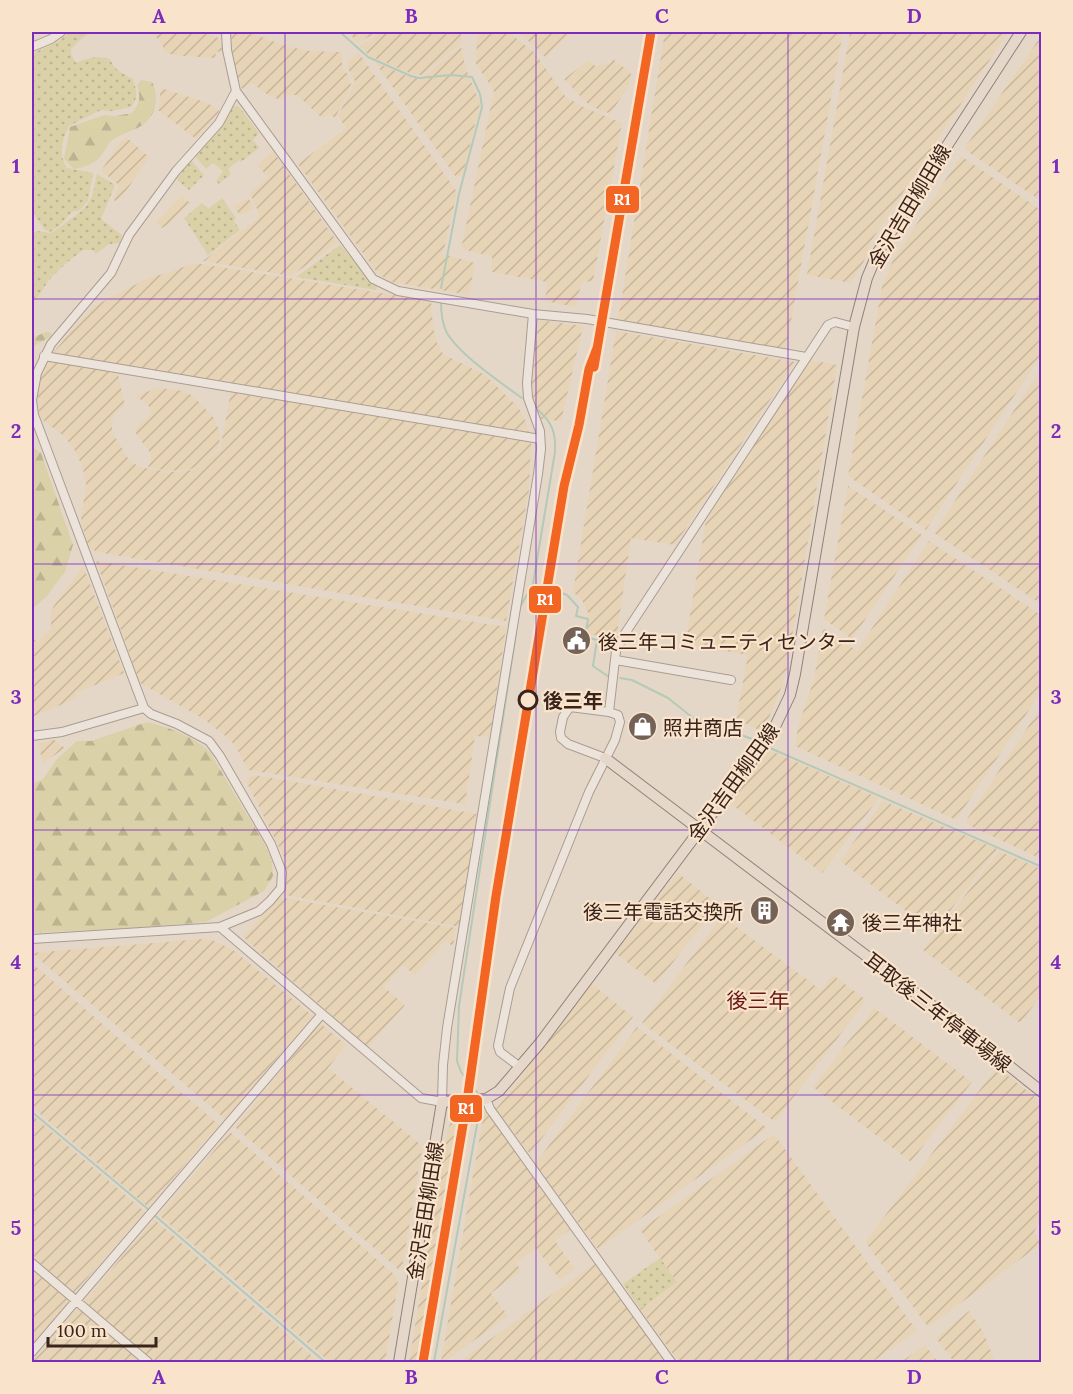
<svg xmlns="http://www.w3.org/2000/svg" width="1073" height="1394" viewBox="0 0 1073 1394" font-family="Lora,'Noto Sans JP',serif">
<defs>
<pattern id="farmland-furrows" width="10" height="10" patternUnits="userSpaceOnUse" patternTransform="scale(1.5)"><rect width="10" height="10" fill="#e7d4b6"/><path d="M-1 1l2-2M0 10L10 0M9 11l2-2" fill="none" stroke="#c7b69c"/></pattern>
<pattern id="grass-dots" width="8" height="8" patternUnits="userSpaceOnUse" patternTransform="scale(1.5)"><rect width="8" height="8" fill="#dad1a8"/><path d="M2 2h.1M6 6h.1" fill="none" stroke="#bcb390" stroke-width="1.8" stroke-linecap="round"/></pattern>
<pattern id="forest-firs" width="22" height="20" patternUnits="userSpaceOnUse" patternTransform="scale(1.5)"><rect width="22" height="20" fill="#dad1a8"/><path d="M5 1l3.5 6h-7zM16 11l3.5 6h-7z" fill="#bcb390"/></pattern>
</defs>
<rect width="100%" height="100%" fill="#e5d7c8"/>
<path fill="url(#farmland-furrows)" d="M151,32H201L221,39L223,51L216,52L215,58L181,56L165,53L162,43Z
M231,32H249L286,46L310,51L342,52V67L349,76L351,86L335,118L330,113L322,118L297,95H289L280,100L268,95L252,83L242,89L233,65Z
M349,32H378L357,43Z
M382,32H461V44L421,75L412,74L370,56L360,46Z
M477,32H508L534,52L565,96L581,106L622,123L593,281L582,282L575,307L545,301L547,282L492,272V256L461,249L494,91L476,64Z
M519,32H572L545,57Z
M665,32H843L786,349L618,320Z
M850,32H1008L872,240L864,261L851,283L807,275Z
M1041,36V201L964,149Z
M461,47L466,69L480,103L463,176L456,177L375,62L410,77L420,79Z
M359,53L457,192L443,254L475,263L469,295L392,282L382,276L376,271L298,164L346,128L338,116L355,81L348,69L347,64L350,59Z
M613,59L631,73L629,85L611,113L603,112L587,103L564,79L589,60L596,67L605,62L609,64Z
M161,88L205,102L218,109L219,112L196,139L158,110Z
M126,137L149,157L122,197L116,202L114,200L119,185L101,171L120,142Z
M273,151L282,164L268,177L257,165Z
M961,156L1041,210V355L926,530L848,476L882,287L893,260Z
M283,165L338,243L291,276L203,261L257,219L259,214L257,209L250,193Z
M182,195L190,203L169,224L162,228L156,222Z
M248,198L255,209L240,215L233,207Z
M195,263L431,301L433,326L437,343L443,354L485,375L518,407L524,417L529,433L53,353L82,318L94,306L150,277L164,274Z
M539,320L583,326L561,421L541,419L537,412L531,392L530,371Z
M616,331L795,362L675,545L631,538L616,640L587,633L589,615L582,600L573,592Z
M47,359L118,374L125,406L115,413L112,422V432L129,460L138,466L149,469L172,472L192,470L220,450L231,391L531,442L529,490L506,621L97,552L88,546L81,520L86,484L83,468L74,449L65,437L40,418L37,391Z
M810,360L837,365L787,668L782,686L763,732L736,719L748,655L685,644L706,520Z
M1041,369V604L934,533Z
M157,388L184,391L193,396L215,419L220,434L219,447L201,464L191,469L170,471L148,467L151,460V454L135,432V429L150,415L152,410L146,403L136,396Z
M848,486L922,535L852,639L824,619Z
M929,541L1041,615V692L956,820L795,746L798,727L814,679L823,628L857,651Z
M96,561L506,627L490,737L475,736L465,804L248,770L235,745L223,734L202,718L140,683Z
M83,566L124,673L76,693L77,698L32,717V637L37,642L51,628V614L53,607Z
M1041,707V859L968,825L967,819Z
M53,739L65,748L43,763L38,744Z
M769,750L879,798L822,873L730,803Z
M255,775L477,814L460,927L280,894L286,882L285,859L246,781L249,777Z
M883,801L997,849L934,932L840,861Z
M999,851L1041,869V996L1020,1023L923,950Z
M678,873L718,905L656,984L615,953Z
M278,897L456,928L453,947L446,940L415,975L403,965L384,987L405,1005L368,1047L243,937Z
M722,916L821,990L833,975L866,1000L775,1122L642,1023Z
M202,939L212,940L232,949L313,1016L225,1119L32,953Z
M32,963L219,1125L148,1207L32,1107Z
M592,984L633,1017L530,1154L496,1109Z
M874,1008L972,1082L911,1162L813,1087Z
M320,1023L346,1045L328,1068L420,1144L422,1149L402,1268L399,1270L235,1127Z
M637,1027L767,1128L598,1249L535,1164Z
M997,1067L1041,1102V1219L1034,1232L1041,1244L928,1327L865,1242Z
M462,1107L420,1362H409L447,1132L455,1111Z
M484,1111L488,1113L571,1229L555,1241L575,1269L560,1280L536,1248L516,1263L521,1271L491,1293L508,1316L444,1362H441Z
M32,1115L145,1212L74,1293L32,1257Z
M230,1132L397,1277L398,1285L385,1362H330L159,1215Z
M774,1134L917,1331L872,1362H679L640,1309L677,1282L640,1230Z
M154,1219L319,1362H155L84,1302Z
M595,1263L666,1362H459Z
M32,1267L69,1300L32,1345Z
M78,1307L142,1362H32Z
M969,1311L984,1333L995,1362H954L936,1338Z
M925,1345L938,1362H901Z"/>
<path fill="url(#grass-dots)" d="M70,32H91L81,39L71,49V54L76,63C88,58 96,55 110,59C114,70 123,74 133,79C136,90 139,98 131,107L112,111L101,110L69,126C62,140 58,154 67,168L93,173L88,201L80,210L72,212L59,226L50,232L44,229L32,211V54L60,40Z
M231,106H237L240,108L259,133L253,140L259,148L241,162L239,160L228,169L231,174L218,184L216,181L223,171L213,163L206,169L195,156L213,136Z
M190,159L204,175L189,190L177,180Z
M97,174L115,185L101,219L122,235L120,243L109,244L96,254L93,250H83C70,260 57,270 47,283C42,290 39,297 32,302V233L37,231L51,233C60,227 85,210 89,202C94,194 95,182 97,174Z
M222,198L236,218L234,221L240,230L208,255L184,218L202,203L208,209Z
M340,245L377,287L376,290L296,277Z
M660,1258L677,1282L640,1309L623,1284Z"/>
<path fill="url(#forest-firs)" d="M141,80L152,82C159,95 157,114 144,124C133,132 120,133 110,142C107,146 105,151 102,154C96,164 85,167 74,169L64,159L70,127L104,115L115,116L132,113C140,103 141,97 137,85Z
M46,332H50L52,336L32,347V338Z
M32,447L41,453L73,545L65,572L46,597L32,609Z
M147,722C170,728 191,735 209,751L264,843L272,861L273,876L264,891L206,922L136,928L32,933V784L43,779L57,759L77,741H91Z"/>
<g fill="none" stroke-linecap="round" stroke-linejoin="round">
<path stroke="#b5c9b8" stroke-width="2" d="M340,32L368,57L411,76L419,78L451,75L472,77L480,94L482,107L459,194L441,288
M441,301C441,312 442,324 447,333C460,355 501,383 522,398
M540,586H546
M557,591L567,595L578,607L576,616L588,619L585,637L597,640L593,666L609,677
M520,607L533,584L555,452C556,432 552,422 537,409
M620,678L632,680L668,698L693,718L758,741
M770,748L1042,867
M480,1096L461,1072L457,1061L459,1006L516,633
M32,1112L149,1210
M153,1214L325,1362
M434,1362L480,1108"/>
<defs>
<path id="minor" d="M226,32L227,50L236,91L373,279L398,291L533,314L587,319L806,357
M32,47L51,39L61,32
M44,356L540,439
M616,660L731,680
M32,736L62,732L144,708
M605,758L568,744L561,738L560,732L563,717L570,707L609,712
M220,927L421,1098L442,1102L443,1065L447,1028L538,474L541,449L540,431L528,398L527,383L533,314
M32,939L220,927L259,911L270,901L281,888L282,872L271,844L220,756L209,741L177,724L151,714L144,708L34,415L32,400L37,373L51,344L111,273L129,235L176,171L219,123L236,91
M520,1067L500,1052L498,1046L510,988L589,792L615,740L620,722L618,715L609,712L616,651L624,635L828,325L835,322L854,327
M486,1099L490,1109L671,1362
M32,1263L148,1362
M32,1352L322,1014"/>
<path id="major" d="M605,758L955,1023L1042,1092
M399,1362L442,1102L486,1099L499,1091L540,1043L771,735L790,695L795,674L854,327L867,278L878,252L1021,32"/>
</defs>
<use href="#minor" stroke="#aa9c92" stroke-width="10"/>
<use href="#major" stroke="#8f8279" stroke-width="12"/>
<use href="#minor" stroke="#ece4db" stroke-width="8"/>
<use href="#major" stroke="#e5d8cb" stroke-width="10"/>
<defs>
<path id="rail-1" d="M594,367L651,32
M423,1362L467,1101L496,896L564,486L579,425L589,369L597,348"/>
</defs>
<use href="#rail-1" stroke="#f9e3cb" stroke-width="14"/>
<use href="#rail-1" stroke="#f26522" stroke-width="9"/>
</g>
<path fill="none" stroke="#7b2cbf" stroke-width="1.5" stroke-opacity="0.55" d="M285,32V1362M536,32V1362M788,32V1362M32,299H1042M32,564H1042M32,830H1042M32,1095H1042"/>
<defs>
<symbol id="civic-disc" viewBox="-11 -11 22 22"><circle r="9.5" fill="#756257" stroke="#f9e3cb"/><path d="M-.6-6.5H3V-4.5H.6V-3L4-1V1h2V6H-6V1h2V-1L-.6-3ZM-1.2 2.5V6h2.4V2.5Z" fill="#fff"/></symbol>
<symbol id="shop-disc" viewBox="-11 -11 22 22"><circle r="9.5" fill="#756257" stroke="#f9e3cb"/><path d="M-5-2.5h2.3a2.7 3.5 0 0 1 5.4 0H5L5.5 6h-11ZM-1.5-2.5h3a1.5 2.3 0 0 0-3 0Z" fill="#fff"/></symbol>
<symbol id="building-disc" viewBox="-11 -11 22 22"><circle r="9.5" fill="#756257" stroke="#f9e3cb"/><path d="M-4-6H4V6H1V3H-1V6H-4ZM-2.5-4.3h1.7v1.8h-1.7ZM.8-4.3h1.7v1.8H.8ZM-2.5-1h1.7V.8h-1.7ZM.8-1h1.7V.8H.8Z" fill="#fff"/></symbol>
<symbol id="temple-disc" viewBox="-11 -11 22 22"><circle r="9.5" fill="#756257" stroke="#f9e3cb"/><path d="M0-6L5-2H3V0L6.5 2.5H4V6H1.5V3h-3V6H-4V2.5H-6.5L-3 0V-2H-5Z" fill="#fff"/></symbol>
</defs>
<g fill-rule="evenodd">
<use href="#civic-disc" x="560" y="624" width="33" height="33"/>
<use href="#shop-disc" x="626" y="710" width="33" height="33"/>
<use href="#building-disc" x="748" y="894" width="33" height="33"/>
<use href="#temple-disc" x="824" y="906" width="33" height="33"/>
</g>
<circle fill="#f9e3cb" stroke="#39231a" stroke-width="3" cx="528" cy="700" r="9"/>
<g text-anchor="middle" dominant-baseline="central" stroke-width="4.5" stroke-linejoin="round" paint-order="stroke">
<g font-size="20" fill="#39231a" stroke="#f9e3cb">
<text transform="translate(909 206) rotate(-59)">金沢吉田柳田線</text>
<text transform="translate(733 782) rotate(-54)">金沢吉田柳田線</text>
<text transform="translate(938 1012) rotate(38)">耳取後三年停車場線</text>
<text transform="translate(425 1211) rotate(-81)">金沢吉田柳田線</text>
</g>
<g font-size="20" fill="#39231a" stroke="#f9e3cb" text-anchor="start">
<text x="598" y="641">後三年コミュニティセンター</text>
<text x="663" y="727">照井商店</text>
<text x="743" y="911" text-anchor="end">後三年電話交換所</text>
<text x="862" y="922">後三年神社</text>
</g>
<g font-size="20" font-weight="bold" fill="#39231a" stroke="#f9e3cb" text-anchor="start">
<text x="543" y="700">後三年</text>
</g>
<g font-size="21" fill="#6a1615" stroke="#f9e3cb">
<text x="758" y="1000">後三年</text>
</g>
</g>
<g stroke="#f9e3cb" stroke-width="2">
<rect x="605" y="185" width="35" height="29" rx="6" fill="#f26522"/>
<rect x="528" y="585" width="34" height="29" rx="6" fill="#f26522"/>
<rect x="449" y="1094" width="34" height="29" rx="6" fill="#f26522"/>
</g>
<g font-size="16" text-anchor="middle" font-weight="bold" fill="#fff">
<text x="622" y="205">R1</text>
<text x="545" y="605">R1</text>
<text x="466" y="1114">R1</text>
</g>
<rect width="1073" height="1394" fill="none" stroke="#f9e3cb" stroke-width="66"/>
<path d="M48 1337v9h108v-9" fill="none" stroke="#39231a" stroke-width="3"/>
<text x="57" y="1337" font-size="18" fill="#39231a" stroke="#f9e3cb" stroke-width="4.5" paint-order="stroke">100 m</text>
<rect x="33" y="33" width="1007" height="1328" fill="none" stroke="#7b2cbf" stroke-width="2"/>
<g font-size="20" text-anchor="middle" font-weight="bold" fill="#7b2cbf">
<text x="159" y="23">A</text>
<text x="411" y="23">B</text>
<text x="662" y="23">C</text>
<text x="914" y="23">D</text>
<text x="16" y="173">1</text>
<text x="1056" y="173">1</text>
<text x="16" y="438">2</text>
<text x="1056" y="438">2</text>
<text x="16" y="704">3</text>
<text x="1056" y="704">3</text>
<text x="16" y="969">4</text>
<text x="1056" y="969">4</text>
<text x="16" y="1235">5</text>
<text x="1056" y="1235">5</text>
<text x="159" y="1384">A</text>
<text x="411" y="1384">B</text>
<text x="662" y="1384">C</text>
<text x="914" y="1384">D</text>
</g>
</svg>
